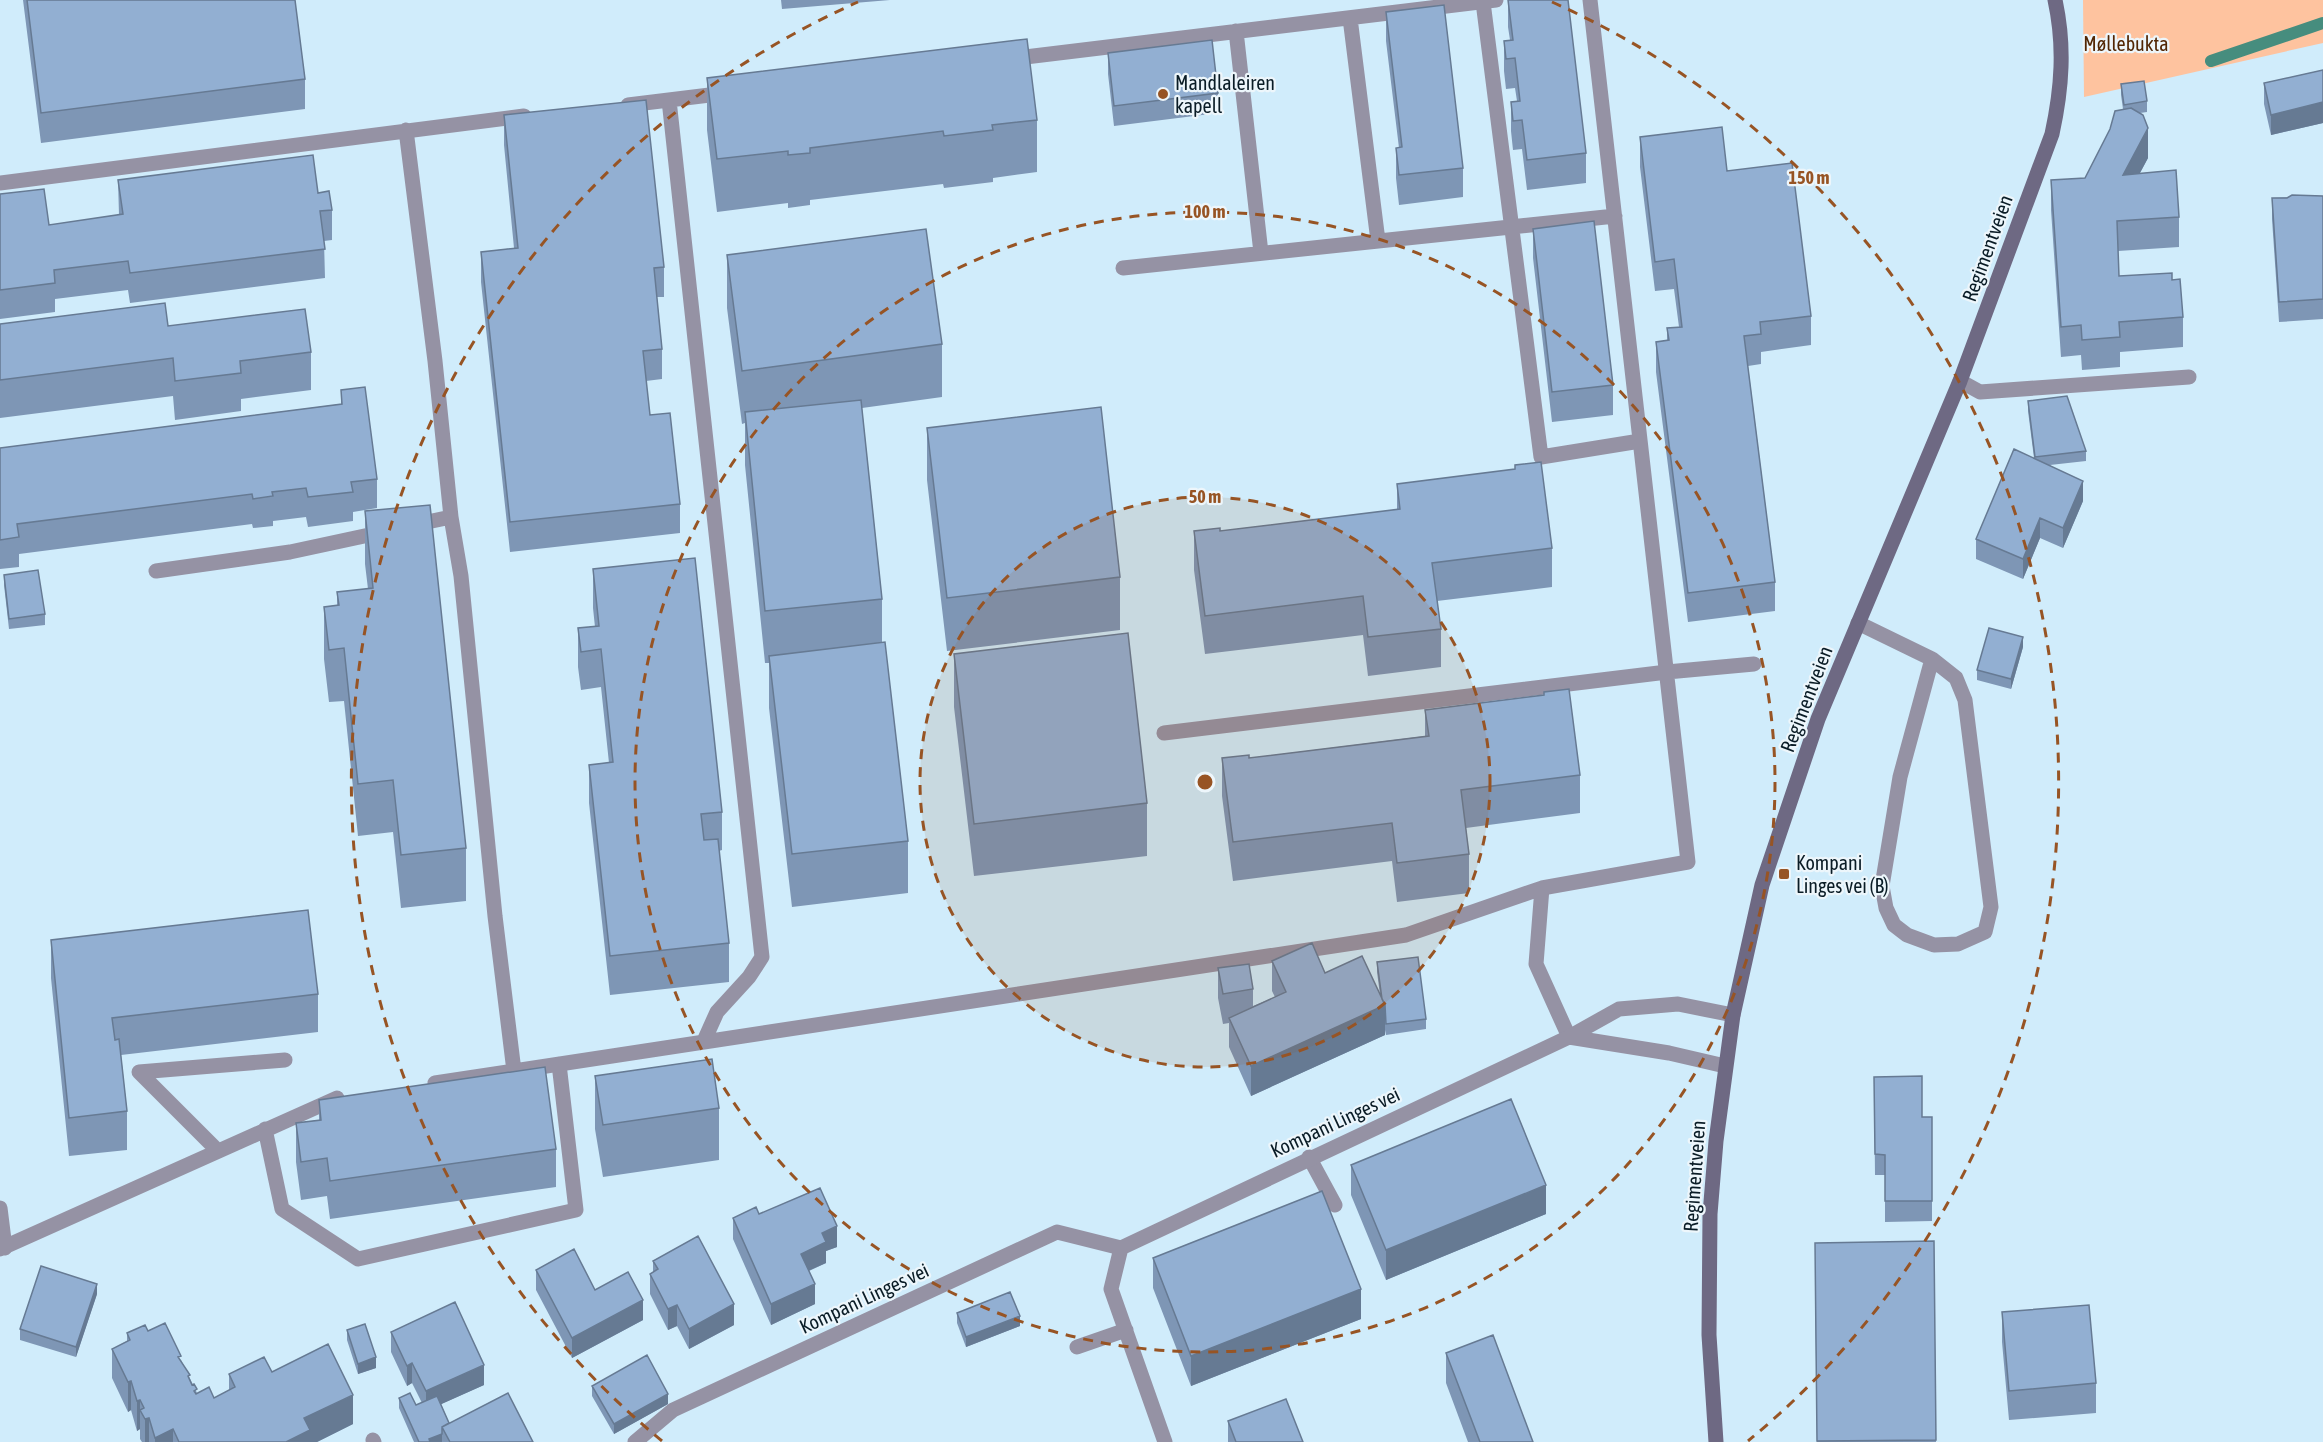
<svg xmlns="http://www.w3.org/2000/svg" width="2323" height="1442" viewBox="0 0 2323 1442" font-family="'Asap Condensed',sans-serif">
<rect width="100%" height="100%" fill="#d0ecfb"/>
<path fill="#fec39f" d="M2083,0H2323V43L2084,97Z"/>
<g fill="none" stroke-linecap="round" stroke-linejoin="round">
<path stroke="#468d7e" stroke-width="12" d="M2211,61L2323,23"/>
<path stroke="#9592a4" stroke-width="15" d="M1483,2L1541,457L1640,441
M1350,18L1378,241
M1236,31L1261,253
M1009,59L1496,0
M669,100L762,957L749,977L717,1012L704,1041
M628,105L726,93
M406,130L435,361L451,517L461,576L495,916L514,1071
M0,183L524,116
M1123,268L1615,216
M1960,381L1980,392L2189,377
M413,525L451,517
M156,571L290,552L383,532
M1858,623L1932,659L1900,777L1882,886L1886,908L1894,925L1907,935L1934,945L1958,944L1985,932L1991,907L1965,700L1956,678L1932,659
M1164,733L1667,672L1754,664
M1542,888L1536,964L1569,1037
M435,1083L1406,935L1542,888L1688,862L1590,0
M265,1129L282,1209L358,1259L576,1210L559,1064
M217,1150L139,1072L285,1060
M1309,1157L1335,1205
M0,1208L5,1248
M0,1249L337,1098
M373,1440L374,1442"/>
<path stroke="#9592a4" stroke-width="15" d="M1569,1037L1669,1053L1725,1066
M1077,1347L1126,1330
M635,1442L673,1410L1057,1232L1121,1248
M1165,1442L1111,1289L1121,1248L1569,1037L1619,1009L1678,1004L1733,1015"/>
<path stroke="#6e6983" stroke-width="15" d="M1716,1442L1709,1335L1710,1214L1716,1141L1733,1015L1762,885L1818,719L1960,381L2052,134C2062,88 2065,46 2055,0"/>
</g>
<path fill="#7e96b5" d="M23,0H295L305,79V109L41,143Z
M781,0H890L782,9Z
M1508,0L1586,153V183L1527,190L1522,149L1513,150L1511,131V102L1517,101L1515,88L1506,89L1504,71V41L1510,40L1508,27Z
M1386,12L1463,168V197L1399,205L1396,178V148H1399L1386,41Z
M1108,53L1218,93V113L1114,126L1108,74Z
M2323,70V123L2271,135L2264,104V83Z
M707,78L1037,120V172L993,178V182L944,188L943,184L810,200V205L788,208V203L717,212L707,130Z
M2121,84L2147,101V112L2140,113L2148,158L2140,173L2179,217V247L2118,251L2119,276L2172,280L2183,317V347L2120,352V367L2082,370L2081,355L2061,357L2051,210V180L2085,178L2123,109L2121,95Z
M504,115L664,267V297H657L662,349V379L646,381L650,415L680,504V533L510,552L481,282V252L514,248L504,145Z
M1640,137L1727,171L1811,316V345L1761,352V364L1748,366L1775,582V611L1688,622L1656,372V342L1667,340V328L1679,327L1674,289L1655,291L1640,167Z
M118,180L318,193L332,210V240L324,241L325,278L130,303L128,290L55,299V312L0,319V194L49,225L119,215Z
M2323,196V319L2279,322L2272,219V198Z
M1533,229L1613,385V415L1552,422L1533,258Z
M727,255L942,344V397L862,408L882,599V642L908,841V893L792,907L769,708V663H765L745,465V423L742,424L727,308Z
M0,324L168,326L311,352V390L241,399V411L175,420L173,396L0,418Z
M341,390L377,479V508L353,512V521L308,527L306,517L273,521V526L253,528L252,524L19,554V567L0,569V448L341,404Z
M2028,401L2086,451V461L2050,465L2083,501L2063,548L2040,538L2023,579L1976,559V539L2034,458L2028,411Z
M927,428L1120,577V630L947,651L927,480Z
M1397,484L1552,548V587L1437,601L1441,629V667L1368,676L1363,635L1205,654L1194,570V531H1220L1397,510Z
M365,511L466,848V901L401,908L393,832L358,836L344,701L329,702L324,659V607L337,605V592L368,589L365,564Z
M593,569L722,812V850L719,851L729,943V982L610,995L589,803V765L609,763L601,687L581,690L578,667V628L595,627L593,608Z
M4,575L45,614V625L9,629L4,585Z
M2023,647L2011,689L1977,680V670Z
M954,654L1147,803V856L974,876L954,707Z
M1425,710L1580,775V813L1466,828L1469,854V893L1397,902L1392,861L1233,881L1222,796V758H1249L1425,736Z
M51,940L318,994V1032L121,1055L127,1111V1150L69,1156L51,978Z
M1272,961L1325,973L1380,995L1377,972V962L1426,1019V1029L1386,1035L1385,1030V1035L1251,1096L1229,1047V1023L1223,1024L1218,998V968L1253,989V1006L1275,997L1272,991Z
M595,1076L719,1108V1160L603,1177L595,1129Z
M1874,1077L1922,1117H1932V1221L1885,1222V1175H1875Z
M319,1100L556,1149V1187L330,1219L327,1196L301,1200L296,1162V1123L319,1120Z
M1351,1165L1546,1214L1386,1280L1351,1195Z
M759,1214L837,1247L826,1251V1263L809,1271L815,1304L771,1325L733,1239V1218Z
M1934,1241L1936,1442H1817L1815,1281Z
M1153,1258L1361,1319L1191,1386L1153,1288Z
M653,1261L734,1325L689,1349L677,1326L668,1330L650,1294V1274L653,1272Z
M536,1270L595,1290L643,1320L572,1358L536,1290Z
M97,1294L76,1357L20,1340V1329Z
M2002,1312L2096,1383V1413L2009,1420L2002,1342Z
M957,1313L1020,1326L966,1347L957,1323Z
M347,1330L376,1368L358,1374L347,1340Z
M148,1331L181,1360L197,1393L214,1398L229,1391V1374L272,1372L353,1424L317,1442H142L140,1439V1429L137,1431L131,1410L128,1412L112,1378V1349L127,1341V1333Z
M391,1332L484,1385L441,1404L449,1423L533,1442H414L399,1408V1398L416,1405L422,1403L412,1383L407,1386L391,1352Z
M1446,1353L1533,1442H1468L1446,1383Z
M592,1386L668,1404L614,1434L592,1396Z
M1228,1421L1303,1442H1228Z"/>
<path fill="#667a93" d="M2323,102V123L2271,135V115Z
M2148,128V158L2123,204V175Z
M2083,481V501L2063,548V528Z
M2040,518V538L2023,579V559Z
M2023,637V647L2011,689V679Z
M1385,1005V1035L1251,1096V1066Z
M1546,1185V1214L1386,1280V1250Z
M837,1226V1247L826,1251V1263L801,1274V1254L822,1233Z
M97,1284V1294L76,1357V1347Z
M815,1284V1304L771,1325V1304Z
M1361,1289V1319L1191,1386V1356Z
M643,1300V1320L572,1358V1338Z
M734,1304V1325L689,1349V1329Z
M677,1305V1326L668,1330V1309Z
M1020,1316V1326L966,1347V1337Z
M376,1357V1368L358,1374V1364Z
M412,1363V1383L407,1386V1366Z
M484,1365V1385L426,1411V1391Z
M131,1381V1410L128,1412V1382Z
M668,1394V1404L614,1434V1424Z
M353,1395V1424L317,1442H286L304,1418Z
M140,1400V1429L137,1431V1401Z
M149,1418V1442H145V1419Z
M173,1429V1442H155V1438Z
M442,1434V1442H429V1439Z"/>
<path fill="#92afd2" stroke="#667a93" stroke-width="1.5" d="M27,0H295L305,79L41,113Z
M1508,0H1568L1586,153L1527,160L1522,120L1513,121L1511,102L1520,101L1515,58L1506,59L1504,41L1513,40Z
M1444,5L1463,168L1399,175L1396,148L1402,147L1386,12Z
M1027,39L1037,120L992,125L993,130L944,136L943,131L810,148V153L788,155V151L717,159L707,78Z
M1212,40L1218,93L1114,106L1108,53Z
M2323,70V102L2271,115L2264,83Z
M2144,81L2147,101L2124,105L2121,84Z
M646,100L664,267L654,268L662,349L643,351L650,415L670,413L680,504L510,522L481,252L518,248L504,115Z
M2131,108L2143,115L2148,128L2123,175L2176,170L2179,217L2117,221L2119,276L2172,273V280L2180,279L2183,317L2119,322L2120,337L2082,340L2081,325L2061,327L2051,180L2085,178L2110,129L2115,111Z
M1722,127L1727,171L1792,163L1811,316L1760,322L1761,334L1744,336L1775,582L1688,593L1656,342L1669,340L1667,328L1682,327L1674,259L1655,262L1640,137Z
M313,155L318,193L329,191L332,210L320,211L325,249L130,273L128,261L54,270L55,283L0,290V194L44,189L49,225L123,214L118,180Z
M2292,195L2323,196V299L2279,302L2272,198H2287Z
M1594,221L1613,385L1552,392L1533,229Z
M926,229L942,344L742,371L727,255Z
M165,303L168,326L305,309L311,352L240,361L241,373L175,381L173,358L0,380V324Z
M365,387L377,479L351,482L353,492L308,497L306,488L272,492L273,496L253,499L252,494L17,524L19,537L0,540V448L342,404L341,390Z
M2067,396L2086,451L2035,457L2028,401Z
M861,400L882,599L765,611L745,412Z
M1101,407L1120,577L947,598L927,428Z
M2014,449L2083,481L2063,528L2040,518L2023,559L1976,539Z
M1541,462L1552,548L1432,563L1441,629L1368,637L1363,596L1205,616L1194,531L1220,528V531L1400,509L1397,484L1515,469V465Z
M430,505L466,848L401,855L393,780L358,784L344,648L329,650L324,607L339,605L337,592L373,588L365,511Z
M695,558L722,812L701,814L704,840L718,839L729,943L610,956L589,765L613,762L601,649L581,652L578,628L599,626L593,569Z
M38,570L45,614L9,619L4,575Z
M1989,628L2023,637L2011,679L1977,670Z
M1128,633L1147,803L974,824L954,654Z
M885,642L908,841L792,854L769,656Z
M1569,689L1580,775L1461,790L1469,854L1397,863L1392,823L1233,842L1222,758L1249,755V758L1429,736L1425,710L1544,695V692Z
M308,910L318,994L112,1018L115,1040L119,1039L127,1111L69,1118L51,940Z
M1312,943L1325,973L1362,956L1385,1005L1251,1066L1229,1018L1286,992L1272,961Z
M1418,957L1426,1019L1386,1024L1385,1005L1382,999L1377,962Z
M1249,964L1253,989L1223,994L1218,968Z
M712,1059L719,1108L603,1125L595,1076Z
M545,1067L556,1149L330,1181L327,1158L301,1162L296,1123L321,1120L319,1100Z
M1922,1076V1117H1932V1201H1885V1155L1875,1154L1874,1077Z
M1511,1099L1546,1185L1386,1250L1351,1165Z
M820,1188L837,1226L822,1233L826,1242L801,1254L815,1284L771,1304L733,1218L756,1207L759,1214Z
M1322,1191L1361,1289L1191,1356L1153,1258Z
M698,1236L734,1304L689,1329L677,1305L668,1309L650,1274L658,1269L653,1261Z
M1934,1241L1936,1440L1817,1441L1815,1243Z
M574,1249L595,1290L628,1272L643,1300L572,1338L536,1270Z
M41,1266L97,1284L76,1347L20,1329Z
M1010,1292L1020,1316L966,1337L957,1313Z
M455,1302L484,1365L426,1391L412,1363L407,1366L391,1332Z
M2089,1305L2096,1383L2009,1391L2002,1312Z
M165,1323L181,1356L178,1357L190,1375L188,1376L192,1385L194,1384L197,1389L194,1391L196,1394L209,1387L214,1398L235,1387L229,1374L264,1357L272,1372L328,1344L353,1395L304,1418L310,1430L286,1442H179L173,1429L155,1438L149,1418L145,1419L140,1410L144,1408L140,1400L137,1401L131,1381L128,1382L112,1349L130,1340L127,1333L145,1325L148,1331Z
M365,1324L376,1357L358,1364L347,1330Z
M1493,1335L1533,1442H1480L1446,1353Z
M647,1355L668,1394L614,1424L592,1386Z
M410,1393L416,1405L437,1396L449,1423L442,1427V1434L429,1439L430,1442H419L399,1398Z
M508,1393L533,1442H450L442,1427Z
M1286,1399L1303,1442H1236L1228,1421Z"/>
<circle cx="1205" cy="782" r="285" fill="#975424" fill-opacity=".12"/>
<g fill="none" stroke="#975424" stroke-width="3" stroke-dasharray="10 8">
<circle cx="1205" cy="782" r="285"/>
<circle cx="1205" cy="782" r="570"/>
<path d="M662 1441A854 854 0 0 1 858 2M1552 2A854 854 0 0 1 1748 1441"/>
</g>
<g fill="#975424" stroke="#edf6fb" stroke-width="2">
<circle cx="1163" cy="94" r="6"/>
<rect x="1778" y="868" width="12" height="12" rx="3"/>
</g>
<g text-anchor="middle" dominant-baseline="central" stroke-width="4.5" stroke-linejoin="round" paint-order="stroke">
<g font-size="20" fill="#512604" stroke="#edf6fb">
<text x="2126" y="43">Møllebukta</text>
</g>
<g font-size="20" fill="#0a1c26" stroke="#edf6fb" text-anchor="start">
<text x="1175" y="82">Mandlaleiren<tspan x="1175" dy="23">kapell</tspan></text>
<text x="1796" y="862">Kompani<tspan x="1796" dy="23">Linges vei (B)</tspan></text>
</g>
<g font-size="20" fill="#0a1c26" stroke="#edf6fb">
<text transform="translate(1987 248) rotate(-70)">Regimentveien</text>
<text transform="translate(1806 699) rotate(-69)">Regimentveien</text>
<text transform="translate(1335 1122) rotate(-25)">Kompani Linges vei</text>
<text transform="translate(1694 1176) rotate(-86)">Regimentveien</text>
<text transform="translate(864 1298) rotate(-25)">Kompani Linges vei</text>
</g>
</g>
<circle cx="1205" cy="782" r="9" fill="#975424" stroke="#edf6fb" stroke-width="3"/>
<g font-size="18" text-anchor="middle" font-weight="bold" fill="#975424" stroke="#edf6fb" stroke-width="4.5" stroke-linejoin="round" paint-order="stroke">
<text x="1809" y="184">150 m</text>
<text x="1205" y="218">100 m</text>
<text x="1205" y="503">50 m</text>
</g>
</svg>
